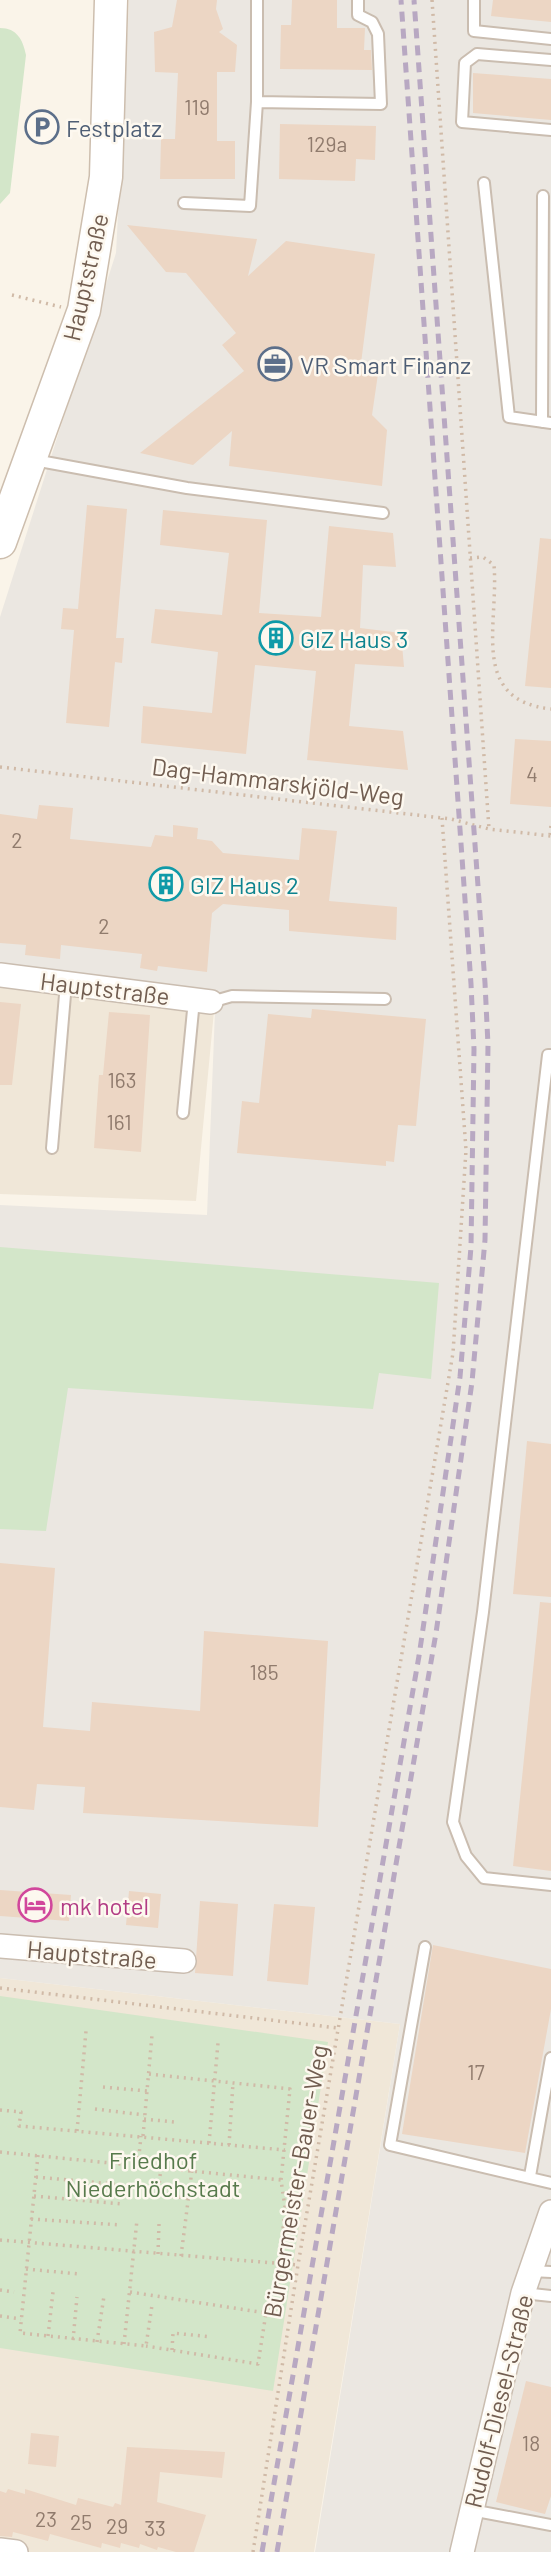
<svg xmlns="http://www.w3.org/2000/svg" width="551" height="2552" viewBox="0 0 551 2552" font-family="Barlow,sans-serif">
<rect width="100%" height="100%" fill="#faf4e9"/>
<path fill="#f0e7d8" d="M0,983L214,1011L196,1201L0,1194Z
M0,1978L400,2024L314,2552H0Z"/>
<path fill="#ebe7e1" d="M129,0H551V2552H315L400,2024L0,1978V1205L207,1215L215,1011L0,983V617L116,253Z"/>
<path fill="#d3e6c9" d="M0,28C17,28 23,40 26,55L10,193L0,204Z
M0,1247L439,1283L431,1379L379,1373L373,1409L68,1388L46,1531L0,1529Z
M0,1996L328,2042L273,2391L0,2348Z"/>
<path fill="#ecd6c4" d="M177,0H217L216,9L223,29L219,32L237,45L235,72H217V141H235V179H160L161,139H175L178,73L155,72L154,32L172,27Z
M292,0H337V28H365L364,50H371L372,70L280,69L281,25H291Z
M493,0H551V22L491,16Z
M473,73L551,79V120L473,113Z
M280,124L376,126L375,160L356,159L355,181L279,179Z
M127,225L257,239L248,276L286,241L375,254L361,363L379,367L372,415L387,430L382,486L229,466L232,431L193,465L140,453L244,371L222,345L236,333L186,273L166,272Z
M87,505L127,509L116,638H124L122,663L115,662L109,727L66,723L74,630L61,629L63,608L78,609Z
M163,510L267,520L259,613L321,617L329,526L393,533L396,567L363,565L360,628L401,633L404,667L355,664L349,726L403,731L408,770L307,760L316,671L255,665L246,754L141,743L143,706L212,713L218,652L151,643L155,609L222,615L229,553L160,545Z
M540,538L551,539V688L525,686Z
M515,739L551,741V807L510,804Z
M39,805L73,808L70,839L151,847L155,835L173,837V825L198,828L197,839L212,841L223,853L299,860L302,828L337,831L329,901L397,907L396,940L289,931V910L223,904L212,913L207,972L158,966L157,971L140,968L142,954L61,945L60,959L25,955L26,945L0,943V814L37,819Z
M0,1002L21,1004L12,1085H0Z
M312,1009L426,1019L416,1126L398,1125L394,1162L386,1161V1166L237,1153L242,1101L259,1103L268,1014L311,1018Z
M109,1012L150,1015L141,1152L94,1148L99,1075H103Z
M527,1441L551,1444V1597L513,1594Z
M0,1563L55,1568L43,1727L90,1731L92,1702L200,1711L204,1631L328,1641L318,1827L83,1813L85,1787L37,1784L34,1810L0,1807Z
M540,1602L551,1603V1871L513,1866Z
M0,1890L71,1895L69,1921L0,1916Z
M129,1891L161,1894L158,1928L126,1925Z
M200,1901L238,1904L233,1976L195,1973Z
M274,1904L315,1907L308,1985L267,1981Z
M433,1945L551,1969V2009L525,2153L402,2134Z
M526,2381L551,2387V2496L545,2514L496,2502Z
M31,2433L59,2436L56,2467L28,2464Z
M127,2447L225,2452L222,2478L160,2472L157,2502L206,2515L194,2552H176L158,2547L157,2550L140,2544L139,2548L121,2543L120,2548L102,2543L101,2548L50,2534L48,2541L13,2532L12,2537L0,2536V2491L6,2493L8,2489L25,2494V2489L76,2505L78,2498L113,2507L115,2503L121,2505Z"/>
<g fill="none" stroke-linecap="round" stroke-linejoin="round">
<defs>
<path id="lane" d="M257,0V102L381,104L378,34L372,22L358,15V0
M474,0V31L551,39
M551,60L477,54L465,63L462,122L551,130
M484,183L509,417L551,423
M184,203L250,206L257,102
M542,422L543,196
M34,460L187,488L383,513
M211,1002L232,996L385,999
M551,1055H548L483,1612L453,1822L466,1856L484,1878L551,1885
M183,1113L194,1000
M52,1148L66,983
M425,1947L390,2145L551,2183
M530,2176L551,2058
M531,2271L551,2272
M523,2293L551,2296
M471,2510L551,2525"/>
<path id="street" d="M0,975L211,1002
M0,1946L184,1961
M0,2550L16,2552
M462,2552L523,2293L551,2212"/>
<path id="secondary" d="M0,542L84,310L106,177L111,0"/>
</defs>
<use href="#lane" stroke="#cabdb0" stroke-width="14"/>
<use href="#street" stroke="#cabdb0" stroke-width="26"/>
<use href="#secondary" stroke="#cdbeae" stroke-width="35"/>
<path stroke="#d0baa7" stroke-width="3.5" stroke-dasharray="2 5" stroke-linecap="butt" d="M432,0L489,829
M12,295L61,307
M470,558L483,557L494,565C499,625 469,700 551,709
M0,767L451,819L489,829L551,836
M550,835L551,825
M0,1988L338,2028
M149,2074L290,2089L281,2180L285,2207L280,2263
M103,2087L147,2091
M95,2109L144,2115
M0,2110L21,2112L19,2126L285,2150
M144,2119L174,2122
M77,2131L86,2031
M143,2136L152,2035
M209,2143L218,2043
M229,2145L233,2083
M0,2152L281,2180
M38,2155L20,2333L146,2346L152,2305
M138,2165L141,2136
M161,2167L158,2195L189,2198
M36,2177L124,2185
M34,2196L122,2204
M31,2219L121,2225
M0,2240L298,2265
M158,2254L159,2224
M181,2256L192,2170
M26,2269L79,2274
M0,2290L14,2292
M130,2292L266,2313L258,2364L146,2346
M0,2316L21,2319
M48,2336L53,2292
M73,2340L77,2297
M97,2342L104,2296
M124,2344L137,2220
M172,2350L173,2333L211,2337
M253,2552L298,2265L453,1353L466,1150L442,818"/>
<use href="#lane" stroke="#fff" stroke-width="10"/>
<use href="#street" stroke="#fff" stroke-width="23"/>
<use href="#secondary" stroke="#fff" stroke-width="32"/>
<path stroke="#b8a8c2" stroke-width="5" stroke-dasharray="10 7" stroke-linecap="butt" d="M262,2552L419,1656L460,1377L471,1247L474,1049L471,984L401,0
M277,2552L436,1633L472,1382L485,1240L488,1045L485,983L414,0"/>
</g>
<defs>
<symbol id="parking-ring" viewBox="-11 -11 22 22"><circle r="9.5" fill="#fdf8ef" stroke="#5c6f8a" stroke-width="1.5"/><path d="M-3.5-5.5H1a3.5 3.5 0 0 1 0 7H-1V5.5H-3.5ZM-1-3.4V-.6H.8a1.4 1.4 0 0 0 0-2.8Z" fill="#5c6f8a"/></symbol>
<symbol id="office-ring" viewBox="-11 -11 22 22"><circle r="9.5" fill="#fdf8ef" stroke="#5c6f8a" stroke-width="1.5"/><path d="M-6-3h4V-5.5h4V-3h4V5H-6ZM-1-4.5V-3h2v-1.5ZM-6 0V1H6V0Z" fill="#5c6f8a"/></symbol>
<symbol id="building-ring" viewBox="-11 -11 22 22"><circle r="9.5" fill="#fdf8ef" stroke="#0f9aa8" stroke-width="1.5"/><path d="M-4-6H4V6H1V3H-1V6H-4ZM-2.5-4.3h1.7v1.8h-1.7ZM.8-4.3h1.7v1.8H.8ZM-2.5-1h1.7V.8h-1.7ZM.8-1h1.7V.8H.8Z" fill="#0f9aa8"/></symbol>
<symbol id="hotel-ring" viewBox="-11 -11 22 22"><circle r="9.5" fill="#fdf8ef" stroke="#d1479c" stroke-width="1.5"/><path d="M-6-4.5h1.5V1H6V5H4.5V3h-9V5H-6ZM-4 0a1.8 1.8 0 1 1 3.6 0ZM.5 0V-2.5h3Q6-2.5 6 0Z" fill="#d1479c"/></symbol>
</defs>
<g fill-rule="evenodd">
<use href="#parking-ring" x="23" y="108" width="38" height="38"/>
<use href="#office-ring" x="256" y="345" width="38" height="38"/>
<use href="#building-ring" x="257" y="619" width="38" height="38"/>
<use href="#building-ring" x="147" y="865" width="38" height="38"/>
<use href="#hotel-ring" x="16" y="1886" width="38" height="38"/>
</g>
<g text-anchor="middle" dominant-baseline="central" stroke-width="5" stroke-linejoin="round" paint-order="stroke">
<g font-size="21" fill="#907b6d">
<text x="197" y="106">119</text>
<text x="327" y="143">129a</text>
<text x="532" y="773">4</text>
<text x="17" y="839">2</text>
<text x="104" y="925">2</text>
<text x="122" y="1079">163</text>
<text x="119" y="1121">161</text>
<text x="264" y="1671">185</text>
<text x="476" y="2071">17</text>
<text x="531" y="2442">18</text>
<text x="46" y="2518">23</text>
<text x="81" y="2521">25</text>
<text x="117" y="2525">29</text>
<text x="155" y="2527">33</text>
</g>
<g font-size="24" fill="#4e5e75" stroke="#fdf8ef" text-anchor="start">
<text x="66" y="127">Festplatz</text>
<text x="300" y="364">VR Smart Finanz</text>
</g>
<g font-size="24" fill="#715d50" stroke="#fdf8ef">
<text transform="translate(85 277) rotate(-77)">Hauptstraße</text>
<text transform="translate(278 781) rotate(7)">Dag-Hammarskjöld-Weg</text>
<text transform="translate(105 988) rotate(7)">Hauptstraße</text>
<text transform="translate(92 1954) rotate(5)">Hauptstraße</text>
<text transform="translate(295 2181) rotate(-80)">Bürgermeister-Bauer-Weg</text>
<text transform="translate(498 2401) rotate(-76)">Rudolf-Diesel-Straße</text>
</g>
<g font-size="24" fill="#0d838f" stroke="#fdf8ef" text-anchor="start">
<text x="300" y="638">GIZ Haus 3</text>
<text x="190" y="884">GIZ Haus 2</text>
</g>
<g font-size="24" fill="#b23c85" stroke="#fdf8ef" text-anchor="start">
<text x="60" y="1905">mk hotel</text>
</g>
<g font-size="24" fill="#577a4c" stroke="#fdf8ef">
<text x="153" y="2159">Friedhof<tspan x="153" dy="28">Niederhöchstadt</tspan></text>
</g>
</g>
</svg>
